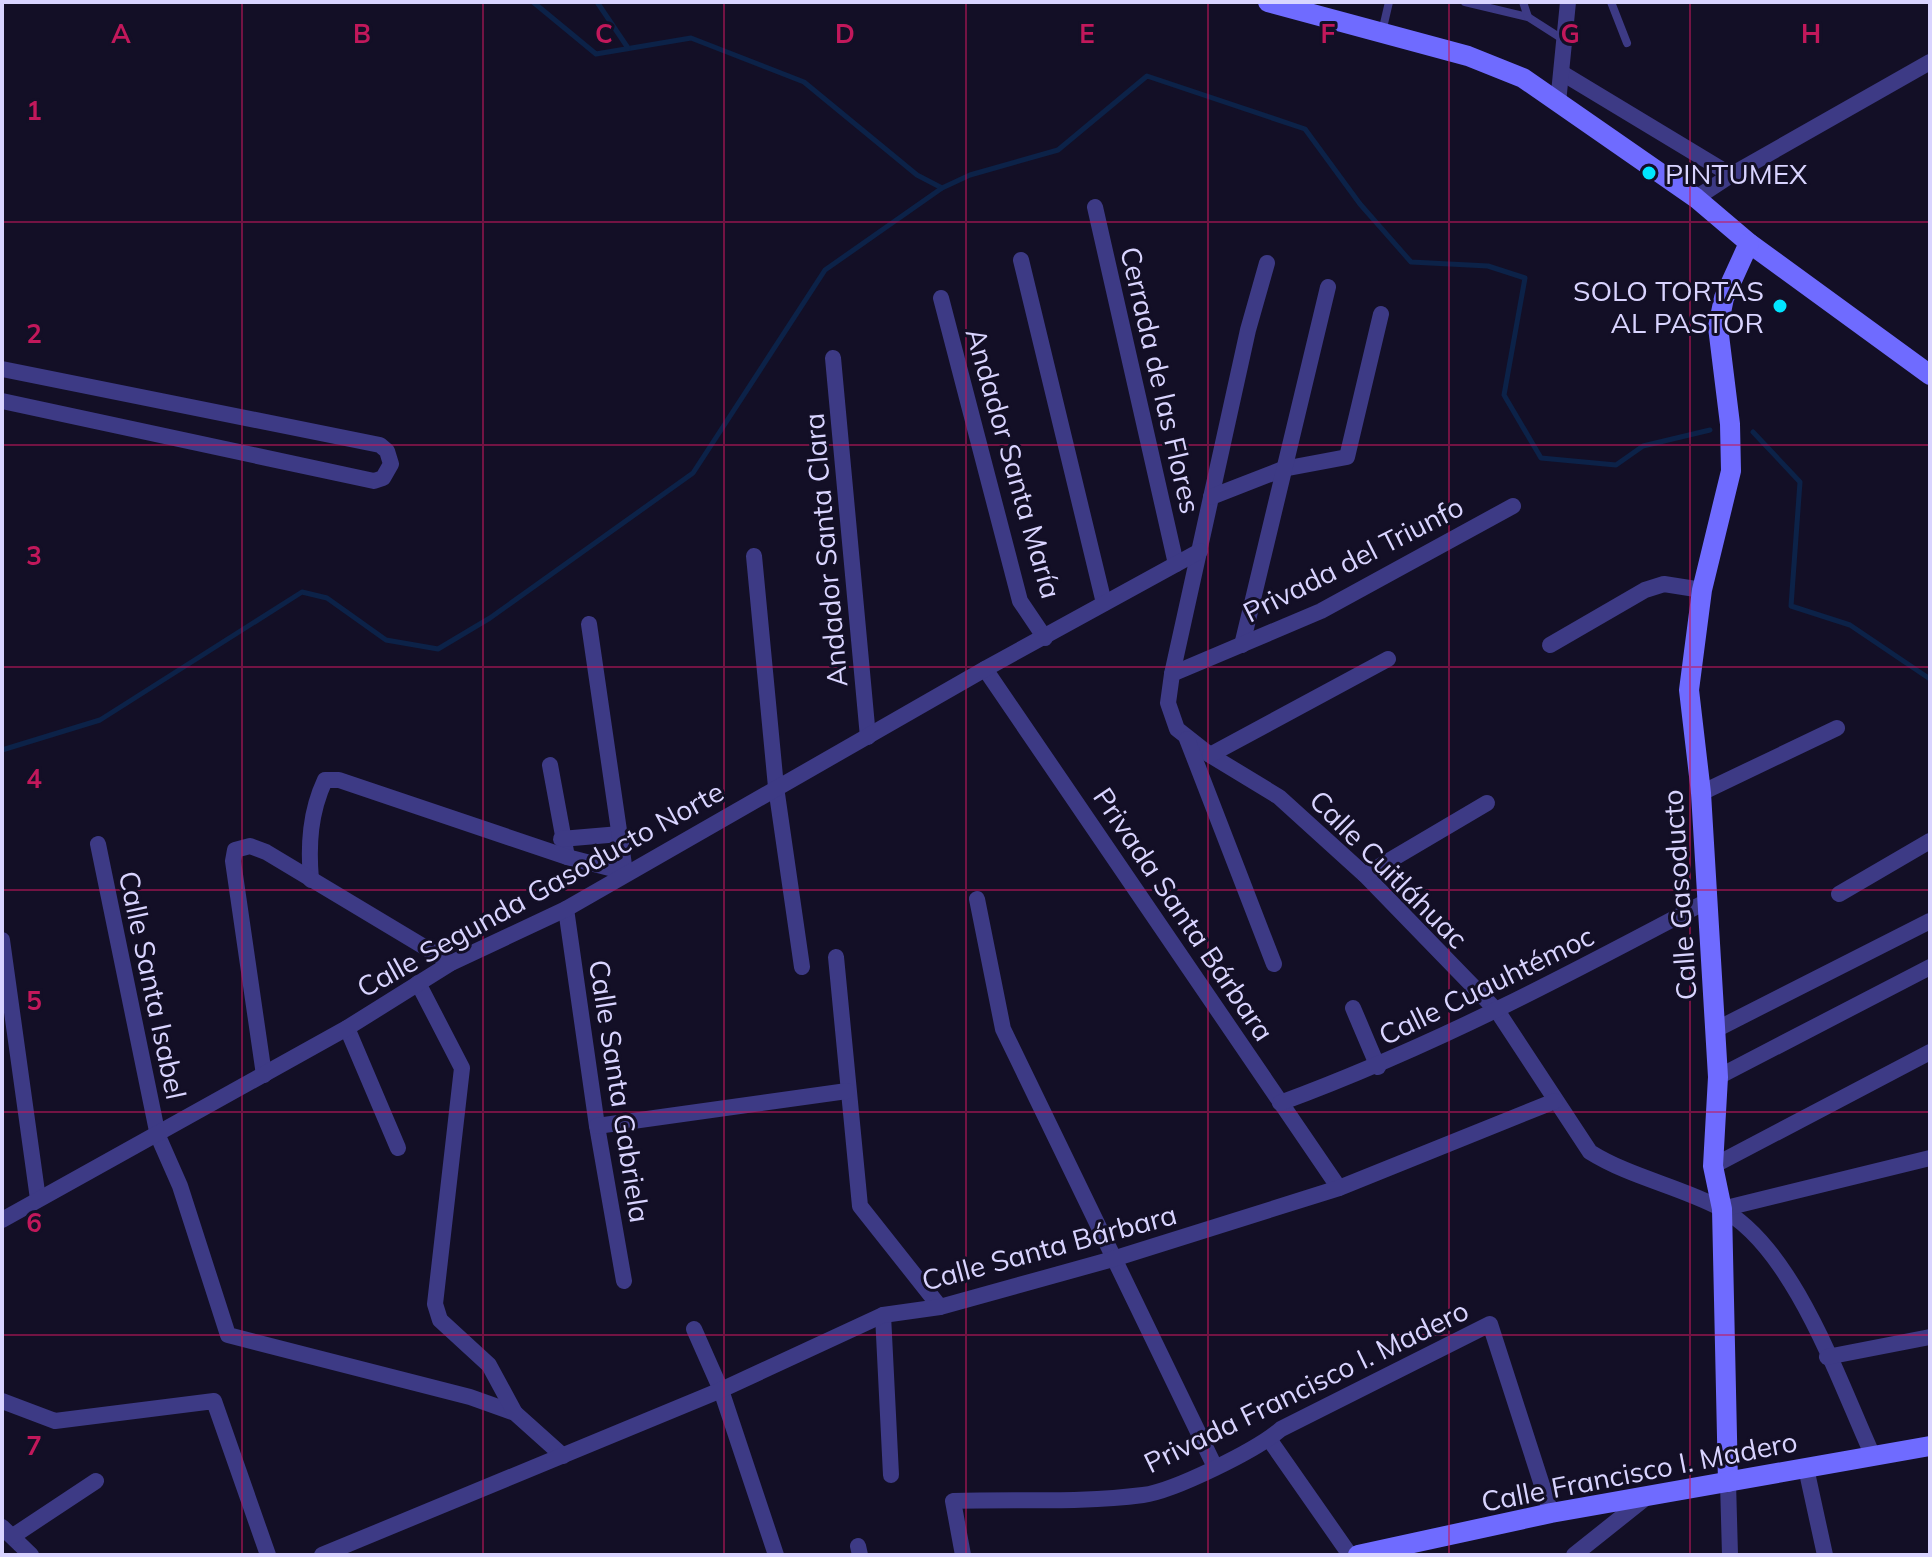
<svg xmlns="http://www.w3.org/2000/svg" width="1932" height="1557" font-family="Mulish,sans-serif">
<rect width="100%" height="100%" fill="#130f26"/>
<g fill="none" stroke-linecap="round" stroke-linejoin="round">
<g stroke="#0c2248" stroke-width="5">
<path d="M533,2L596,54L691,38L804,82L917,175L942,188"/>
<path d="M597,2L628,48"/>
<path d="M1753,432L1800,482L1791,606L1850,625L1930,679"/>
<path d="M2,750L100,720L302,592L327,598L386,640L438,649L490,618L693,473L825,270L942,188L970,175L1058,150L1147,76L1305,129L1360,204L1411,262L1488,266L1525,278L1504,395L1541,458L1616,465L1643,446L1710,430"/>
</g>
<g stroke="#3d3a85" stroke-width="8">
<path d="M1465,2L1528,17L1564,40"/>
<path d="M1523,2L1528,17"/>
<path d="M1611,2L1627,43"/>
<path d="M1382,32L1389,2"/>
</g>
<g stroke="#3d3a85" stroke-width="16">
<path d="M1562,73L1731,175"/>
<path d="M1558,103L1568,2"/>
<path d="M1696,198L1731,175L1930,62"/>
<path d="M1095,207L1176,564"/>
<path d="M1021,260L1104,603"/>
<path d="M1267,263L1248,330L1172,674L1168,703L1177,729L1210,755L1279,797L1365,875L1498,1012L1590,1152C1630,1177 1678,1186 1720,1208C1794,1247 1839,1382 1873,1456"/>
<path d="M941,298L1020,601L1045,638"/>
<path d="M833,358L868,737"/>
<path d="M2,369L380,445L387,451L391,464L383,478L374,481L2,401"/>
<path d="M1211,497L1283,469L1347,457L1381,314"/>
<path d="M754,556L776,787L802,967"/>
<path d="M1242,645L1328,287"/>
<path d="M1550,645L1645,590L1664,584L1702,590"/>
<path d="M985,669L1339,1188"/>
<path d="M1172,674L1321,611L1513,506"/>
<path d="M1187,739L1274,964"/>
<path d="M1210,755L1388,659"/>
<path d="M550,765L567,857"/>
<path d="M1701,793L1837,728"/>
<path d="M561,839L620,834"/>
<path d="M98,844L158,1136L180,1186L228,1335L470,1397L515,1413L563,1456"/>
<path d="M1365,875L1487,803"/>
<path d="M311,880C308,845 310,812 325,780H339L567,857L625,872L589,624"/>
<path d="M1839,894L1930,841"/>
<path d="M977,899L1003,1029L1215,1467"/>
<path d="M566,909L597,1126L624,1281"/>
<path d="M2,940L38,1199"/>
<path d="M836,957L860,1206L940,1307"/>
<path d="M418,983L462,1068L435,1304L440,1320L489,1365L515,1413"/>
<path d="M1353,1008L1378,1067"/>
<path d="M347,1028L398,1148"/>
<path d="M1715,1030L1930,921"/>
<path d="M264,1075L233,861L235,850L250,846L266,852L451,963"/>
<path d="M1718,1077L1930,967"/>
<path d="M1280,1103C1432,1047 1566,976 1709,900"/>
<path d="M597,1126L847,1091"/>
<path d="M1713,1166L1930,1052"/>
<path d="M1722,1209L1930,1158"/>
<path d="M2,1220L347,1028L451,963L566,909L985,669L1200,551"/>
<path d="M883,1315L891,1475"/>
<path d="M694,1329L721,1390L776,1555"/>
<path d="M1827,1357L1930,1337"/>
<path d="M2,1401L55,1421L214,1401L268,1555"/>
<path d="M1269,1439L1350,1555"/>
<path d="M1806,1468L1825,1555"/>
<path d="M1728,1482L1730,1555"/>
<path d="M2,1527L31,1555"/>
<path d="M13,1536L96,1481"/>
<path d="M858,1546L860,1555"/>
<path d="M322,1555L721,1390L883,1315L940,1307L1113,1259L1339,1188L1555,1101"/>
<path d="M963,1555L953,1501C1015,1499 1081,1503 1143,1495C1174,1491 1257,1450 1281,1429L1490,1324L1551,1513"/>
<path d="M1574,1555L1648,1496"/>
</g>
<g stroke="#6f6bff" stroke-width="20">
<path d="M1268,2L1468,56L1523,78L1696,198L1749,243L1930,375"/>
<path d="M1728,1482L1722,1209L1713,1166L1718,1077L1701,793L1689,690L1702,590L1731,471L1730,424L1718,327L1724,298L1749,243"/>
<path d="M1358,1555L1551,1513L1930,1446"/>
</g>
</g>
<path fill="none" stroke="#c2185b" stroke-width="2" stroke-opacity="0.55" d="M242,2V1555M483,2V1555M724,2V1555M966,2V1555M1208,2V1555M1449,2V1555M1690,2V1555M2,222H1930M2,445H1930M2,667H1930M2,890H1930M2,1112H1930M2,1335H1930"/>
<g fill="#00e5ff" stroke="#130f26" stroke-width="3">
<circle cx="1649" cy="173" r="8"/>
<circle cx="1780" cy="306" r="8"/>
</g>
<g text-anchor="middle" dominant-baseline="central" stroke-width="6" stroke-linejoin="round" paint-order="stroke">
<g font-size="28" fill="#d9d4ff" stroke="#130f26" text-anchor="start">
<text x="1665" y="173">PINTUMEX</text>
<text x="1764" y="290" text-anchor="end">SOLO TORTAS<tspan x="1764" dy="32">AL PASTOR</tspan></text>
</g>
<g font-size="28" fill="#d9d4ff" stroke="#130f26">
<text transform="translate(1161 380) rotate(77)">Cerrada de las Flores</text>
<text transform="translate(1014 463) rotate(74)">Andador Santa María</text>
<text transform="translate(825 550) rotate(-95)">Andador Santa Clara</text>
<text transform="translate(1353 559) rotate(-27)">Privada del Triunfo</text>
<text transform="translate(1389 869) rotate(45)">Calle Cuitláhuac</text>
<text transform="translate(540 889) rotate(-29)">Calle Segunda Gasoducto Norte</text>
<text transform="translate(1679 895) rotate(-94)">Calle Gasoducto</text>
<text transform="translate(1184 914) rotate(56)">Privada Santa Bárbara</text>
<text transform="translate(153 985) rotate(78)">Calle Santa Isabel</text>
<text transform="translate(1486 985) rotate(-26)">Calle Cuauhtémoc</text>
<text transform="translate(620 1091) rotate(81)">Calle Santa Gabriela</text>
<text transform="translate(1049 1247) rotate(-15)">Calle Santa Bárbara</text>
<text transform="translate(1306 1386) rotate(-26)">Privada Francisco I. Madero</text>
<text transform="translate(1639 1471) rotate(-11)">Calle Francisco I. Madero</text>
</g>
</g>
<g font-size="26" text-anchor="middle" font-weight="bold" fill="#c2185b" stroke="#130f26" stroke-width="6" stroke-linejoin="round" paint-order="stroke">
<text x="121" y="43">A</text>
<text x="362" y="43">B</text>
<text x="604" y="43">C</text>
<text x="845" y="43">D</text>
<text x="1087" y="43">E</text>
<text x="1328" y="43">F</text>
<text x="1570" y="43">G</text>
<text x="1811" y="43">H</text>
<text x="34" y="120">1</text>
<text x="34" y="343">2</text>
<text x="34" y="565">3</text>
<text x="34" y="788">4</text>
<text x="34" y="1010">5</text>
<text x="34" y="1232">6</text>
<text x="34" y="1455">7</text>
</g>
<rect width="1932" height="1557" fill="none" stroke="#d9d4ff" stroke-width="8"/>
</svg>
